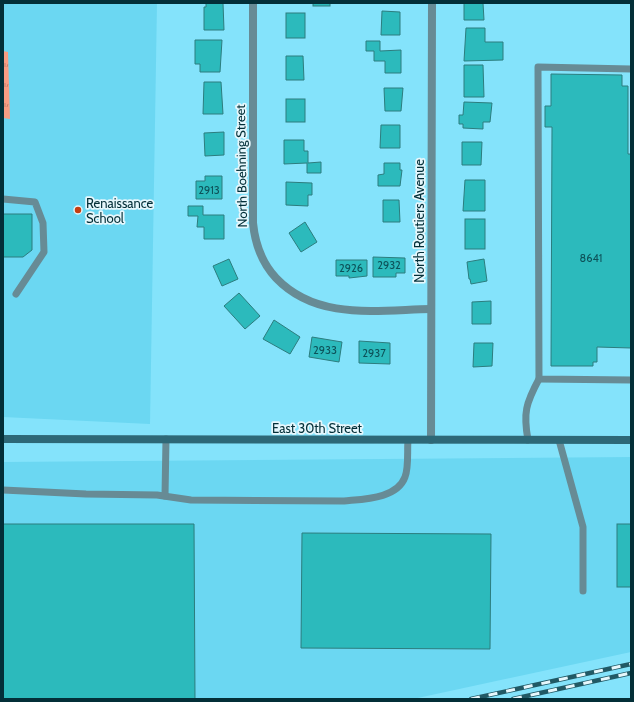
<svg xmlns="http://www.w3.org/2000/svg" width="634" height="702" font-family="Cabin,sans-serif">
<defs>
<pattern id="park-tufts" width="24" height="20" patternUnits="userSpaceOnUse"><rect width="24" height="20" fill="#f99d83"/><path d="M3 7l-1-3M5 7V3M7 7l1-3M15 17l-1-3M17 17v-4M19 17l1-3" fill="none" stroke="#c7806c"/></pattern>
</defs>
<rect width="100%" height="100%" fill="#84e3fb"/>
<g fill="#6bd7f2">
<path d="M3,3H157L150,424L3,417Z"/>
<path d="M631,457V652L413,699H3V462Z"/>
</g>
<path fill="url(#park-tufts)" d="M3,51L8,52L10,119L3,118Z"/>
<g fill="#2cbabc" stroke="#2c7d7e">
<path d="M206,3H223L224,30H204V7H206Z"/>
<rect x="313" y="3" width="17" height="3"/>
<path d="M464,3H483L484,20H464Z"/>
<path d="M382,11L400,12V35H381Z"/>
<rect x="286" y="13" width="19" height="25"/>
<path d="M466,28H485V42H503V60L464,61Z"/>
<path d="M195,40H222L220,72H200V64H195Z"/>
<path d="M366,41H380V51L401,50V73H385V61H374V51H366Z"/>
<path d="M286,56H303L304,80H286Z"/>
<path d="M464,65H483L484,97H464Z"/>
<path d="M551,74L622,75V86H628V154H631V348L597,347V362H593V366H551L552,127H545V106H551Z"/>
<path d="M204,82H221L223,114H203Z"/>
<path d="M384,88H403L401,111H385Z"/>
<rect x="286" y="99" width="19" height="23"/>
<path d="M464,102L492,103L490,122H483V129L463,128V124H459V115H463Z"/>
<path d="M381,125H400V148H380Z"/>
<path d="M224,132V155L205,156L204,133Z"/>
<path d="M284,140H304V151H308V163L321,162V173H307V163L284,164Z"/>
<path d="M462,142H482L481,165H462Z"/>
<path d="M384,163H400V170H402L400,186H378V175L384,174Z"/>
<path d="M205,176H222V199H196V181H205Z"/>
<path d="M465,180H485V211H463Z"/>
<path d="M286,182L312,183V195H308V206L286,205Z"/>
<path d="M383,200H399L400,222H383Z"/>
<path d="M188,206H203V215H224V239H204V227H197L198,216H188Z"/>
<path d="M3,214H32V250L23,257H3Z"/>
<rect x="465" y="219" width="20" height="30"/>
<path d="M305,222L317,242L301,252L289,233Z"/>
<path d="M373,257L405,258V273H396V277H373Z"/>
<path d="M229,259L238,279L222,286L213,266Z"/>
<path d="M484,259L487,281L471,284L470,279H469L467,262Z"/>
<path d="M336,260H367V276L349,278V276H336Z"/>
<path d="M239,293L260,316L245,329L224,306Z"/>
<path d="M491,301V324H472V302Z"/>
<path d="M274,320L300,337L290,354L263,339Z"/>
<path d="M312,337L342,342L339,362L309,357Z"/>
<path d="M359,341L390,343V364L359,363Z"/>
<path d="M474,343H493L492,366L473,367Z"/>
<path d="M3,524H194L195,699H3Z"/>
<rect x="617" y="524" width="14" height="63"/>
<path d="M302,533L491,534L490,649L301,648Z"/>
</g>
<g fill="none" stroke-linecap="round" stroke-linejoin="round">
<g stroke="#678b95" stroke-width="7">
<path d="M631,69L538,67L539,379L631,380"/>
<path d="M3,199L35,202L43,223L44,252L16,294"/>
<path d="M528,440C523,413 526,403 539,379"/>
<path d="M559,440L583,527V591"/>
<path d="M3,490L86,494L157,495L191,500L344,501C363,499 397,499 405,477C409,467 407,451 408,440"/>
<path d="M165,496L166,439"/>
</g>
<g stroke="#678b95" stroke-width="8">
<path d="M253,3V223C255,243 262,263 276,278C317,321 377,310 431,309"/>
<path d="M431,440L432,3"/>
</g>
<path stroke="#2d6877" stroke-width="8" d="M3,439L631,440"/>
<g stroke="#215965" stroke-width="4.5">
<g id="rail">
<path d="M471,699L631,664"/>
<path d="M513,699L631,673"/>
</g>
</g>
<use href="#rail" stroke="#e6f7fc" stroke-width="3" stroke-dasharray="9" stroke-linecap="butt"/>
</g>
<circle fill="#c63e11" stroke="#e6f7fc" stroke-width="1.5" cx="78" cy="210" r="4"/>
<g text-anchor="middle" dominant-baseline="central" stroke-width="3.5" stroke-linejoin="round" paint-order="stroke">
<g font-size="11" fill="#0d5259">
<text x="209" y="190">2913</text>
<text x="591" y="258">8641</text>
<text x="389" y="265">2932</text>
<text x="351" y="268">2926</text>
<text x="325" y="350">2933</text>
<text x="374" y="353">2937</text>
</g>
<g font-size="13" fill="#032f38" stroke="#e6f7fc">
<text transform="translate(241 166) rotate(-91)">North Boehning Street</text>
<text transform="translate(419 221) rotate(-90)">North Routiers Avenue</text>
<text x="317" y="428">East 30th Street</text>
</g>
<g font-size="13" fill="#032f38" stroke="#e6f7fc" text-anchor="start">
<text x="86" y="203">Renaissance<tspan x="86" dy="15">School</tspan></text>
</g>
</g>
<rect width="634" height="702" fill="none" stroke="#032f38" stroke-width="8"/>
</svg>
